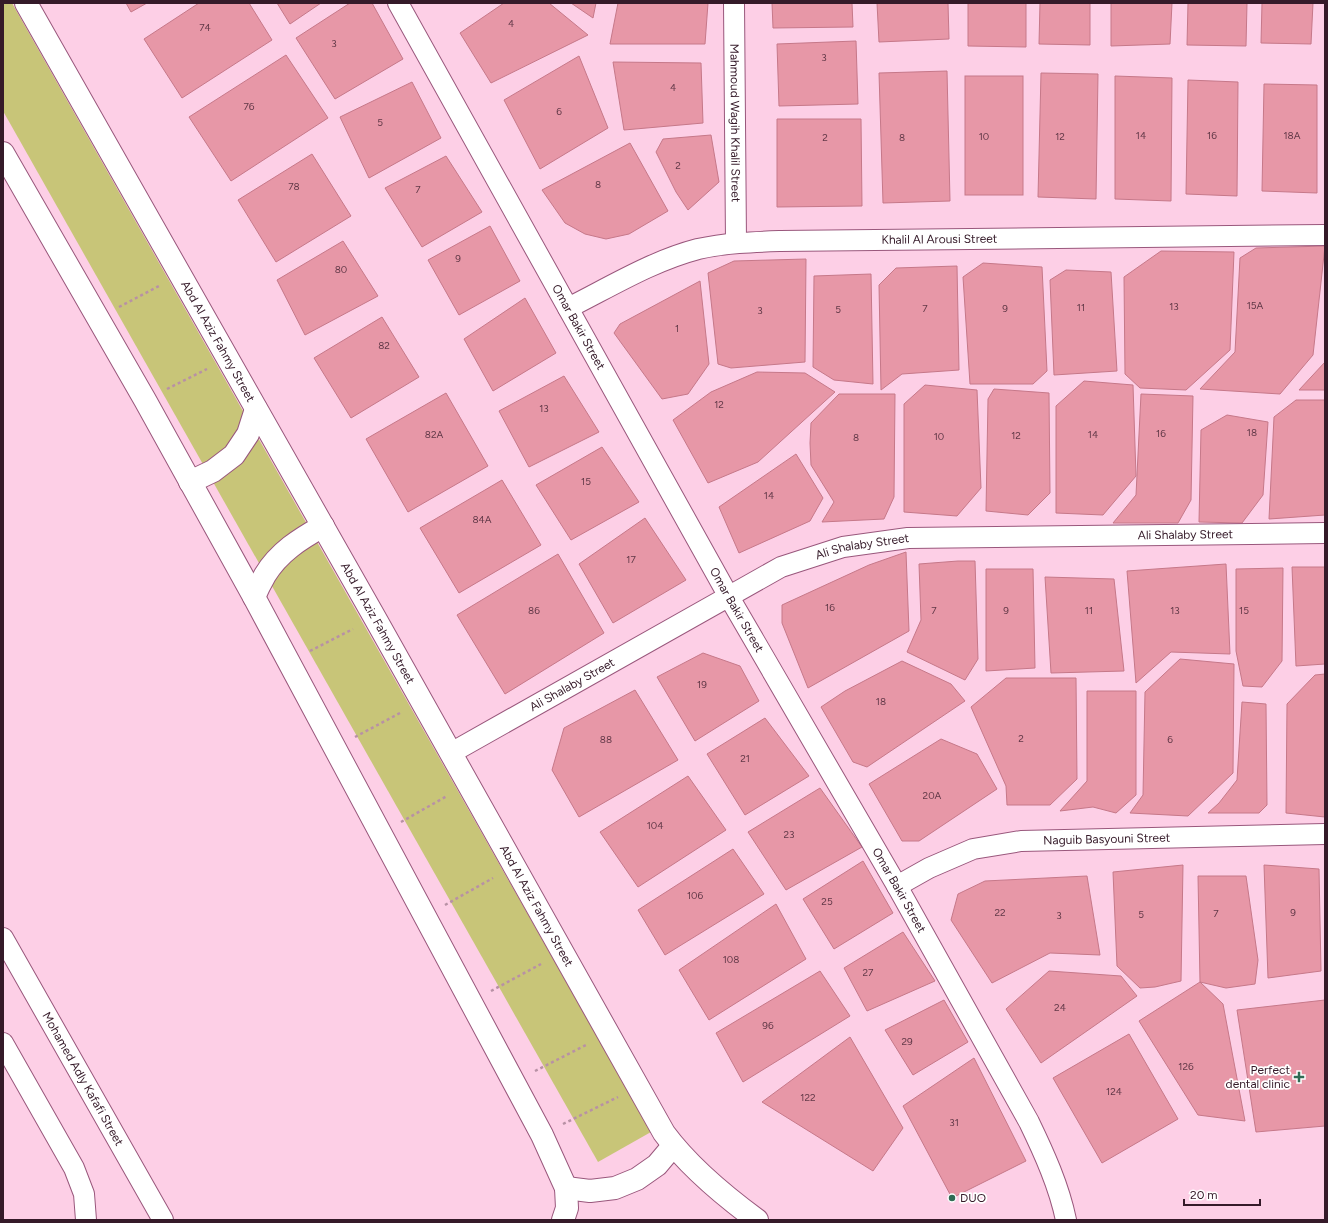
<svg xmlns="http://www.w3.org/2000/svg" width="1328" height="1223" font-family="Figtree,sans-serif">
<rect width="100%" height="100%" fill="#fdcfe6"/>
<path fill="#c8c578" d="M3,3H12L651,1132L598,1162L3,111Z"/>
<g fill="#e797a7" stroke="#c67889">
<path d="M126,3H147L131,12Z"/>
<path d="M199,3H249L272,40L182,98L144,39Z"/>
<path d="M277,3H321L290,24Z"/>
<path d="M350,3H372L403,59L335,99L296,38Z"/>
<path d="M504,3H549L588,35L491,83L460,33Z"/>
<path d="M571,3H596L593,18Z"/>
<path d="M618,3H708L705,44H610Z"/>
<path d="M772,3H852L853,27L773,28Z"/>
<path d="M877,3H948L949,39L879,42Z"/>
<path d="M968,3H1026V47L968,46Z"/>
<path d="M1040,3H1090V45L1039,44Z"/>
<path d="M1111,3H1172L1170,44L1111,46Z"/>
<path d="M1188,3H1247L1246,46L1187,45Z"/>
<path d="M1262,3H1313L1311,44L1261,43Z"/>
<path d="M856,41L858,104L779,106L777,44Z"/>
<path d="M286,55L328,118L231,181L189,117Z"/>
<path d="M579,56L608,128L540,169L504,100Z"/>
<path d="M613,62L701,63L703,123L624,130Z"/>
<path d="M947,71L950,201L883,203L879,73Z"/>
<path d="M1041,73L1098,74L1096,199L1038,197Z"/>
<rect x="965" y="76" width="58" height="119"/>
<path d="M1115,76L1172,78L1171,201L1115,199Z"/>
<path d="M1188,80L1238,82L1237,196L1186,194Z"/>
<path d="M412,82L441,138L369,178L340,117Z"/>
<path d="M1264,84L1317,85V193L1262,191Z"/>
<path d="M777,119H861L862,206L777,207Z"/>
<path d="M711,135L719,182L688,210L676,192L656,152L663,139Z"/>
<path d="M630,143L668,211L629,234L606,239L585,234L565,223L542,190Z"/>
<path d="M312,154L351,216L276,262L238,200Z"/>
<path d="M446,156L482,212L422,247L385,188Z"/>
<path d="M490,226L520,281L459,315L428,260Z"/>
<path d="M343,241L378,296L305,335L277,280Z"/>
<path d="M1325,246L1313,355L1280,394L1200,389L1235,352L1240,258L1256,248Z"/>
<path d="M1161,251L1234,252L1230,350L1186,390L1140,388L1125,374L1124,277Z"/>
<path d="M806,259L805,362L731,368L718,364L708,273L734,261Z"/>
<path d="M983,263L1042,267L1047,371L1033,384H970L963,277Z"/>
<path d="M957,266L959,370L902,374L881,390L879,285L896,268Z"/>
<path d="M1066,270L1111,272L1117,371L1054,375L1050,280Z"/>
<path d="M871,274L873,384L834,380L813,367L814,276Z"/>
<path d="M700,281L709,364L688,394L662,399L614,333L620,324Z"/>
<path d="M525,298L556,353L493,391L464,339Z"/>
<path d="M382,317L419,377L351,418L314,358Z"/>
<path d="M1325,360V390H1299L1325,362Z"/>
<path d="M757,372L805,373L835,392L758,462L708,483L673,420L711,392Z"/>
<path d="M564,376L599,432L529,467L499,411Z"/>
<path d="M1084,381L1133,385L1136,476L1103,515L1056,513V406Z"/>
<path d="M925,385L977,390L981,488L957,516L904,512V404Z"/>
<path d="M994,389L1049,393L1050,493L1028,515L986,511L988,399Z"/>
<path d="M446,393L488,466L408,512L366,439Z"/>
<path d="M839,394H895L894,497L884,519L822,522L834,502L811,465L810,443L811,423Z"/>
<path d="M1141,394L1193,396L1191,500L1178,523H1113L1136,495Z"/>
<path d="M1296,400H1325V515L1269,519L1274,417Z"/>
<path d="M1227,415L1268,422L1263,495L1242,523L1199,522L1201,430Z"/>
<path d="M602,447L639,502L571,540L536,485Z"/>
<path d="M796,454L823,498L810,521L739,553L719,507Z"/>
<path d="M502,480L541,545L459,593L420,528Z"/>
<path d="M645,518L686,580L613,623L579,564Z"/>
<path d="M906,552L909,631L808,688L782,623V605L869,565Z"/>
<path d="M558,554L604,633L505,694L457,615Z"/>
<path d="M958,561H975L978,659L965,680L907,652L921,620L919,564Z"/>
<path d="M1226,564L1230,654L1171,652L1136,683L1127,571Z"/>
<path d="M1292,567H1325V664L1296,666Z"/>
<path d="M1283,568L1282,661L1262,687L1243,686L1236,651V569Z"/>
<path d="M986,569H1033L1035,668L986,671Z"/>
<path d="M1045,577L1114,579L1124,671L1051,673Z"/>
<path d="M703,653L740,666L759,701L695,741L657,677Z"/>
<path d="M1180,659L1234,664L1233,773L1188,816L1130,813L1143,795L1145,692Z"/>
<path d="M902,661L951,684L965,701L867,767L853,762L821,707L845,691Z"/>
<path d="M1325,674V817L1286,813L1287,704L1315,675Z"/>
<path d="M1006,678H1076L1077,779L1050,805H1007L1006,786L971,707Z"/>
<path d="M635,690L678,760L579,817L552,770L564,728Z"/>
<path d="M1087,691H1136V795L1116,813L1093,807L1060,811L1087,781Z"/>
<path d="M1242,702L1266,704L1267,805L1259,813H1208L1219,803L1237,780Z"/>
<path d="M765,718L809,776L745,815L707,754Z"/>
<path d="M941,739L977,754L997,789L919,841H902L869,784Z"/>
<path d="M688,776L726,830L638,887L600,832Z"/>
<path d="M820,788L862,847L786,890L748,832Z"/>
<path d="M733,849L764,894L665,955L638,910Z"/>
<path d="M863,861L893,913L834,949L803,899Z"/>
<path d="M1183,865L1181,981L1155,987L1140,988L1117,966L1113,872Z"/>
<path d="M1264,865L1319,869L1321,971L1268,978Z"/>
<path d="M1087,876L1100,955L1050,953L992,983L951,920L958,894L985,881Z"/>
<path d="M1198,876H1246L1258,960L1255,984L1226,988L1200,982Z"/>
<path d="M776,904L806,959L709,1020L679,970Z"/>
<path d="M903,932L935,981L867,1011L844,968Z"/>
<path d="M820,971L850,1016L743,1082L716,1033Z"/>
<path d="M1049,971L1121,976L1137,996L1041,1063L1006,1009Z"/>
<path d="M1200,982L1223,1004L1245,1121L1198,1115L1139,1021Z"/>
<path d="M944,1000L968,1042L913,1075L885,1030Z"/>
<path d="M1325,1000V1126L1256,1132L1237,1010Z"/>
<path d="M1129,1034L1178,1119L1102,1163L1053,1078Z"/>
<path d="M850,1037L903,1128L873,1171L762,1102Z"/>
<path d="M974,1058L1026,1161L952,1198L903,1106Z"/>
</g>
<g fill="none" stroke-linecap="round" stroke-linejoin="round">
<g stroke="#99577c" stroke-width="22">
<g id="street">
<path id="s1" d="M398,3L729,597L897,886L1029,1122C1044,1153 1059,1186 1066,1220"/>
<path id="s2" d="M734,3L736,242"/>
<path id="s3" d="M568,308C610,287 652,261 698,249C725,243 753,242 780,241L1325,235"/>
<path id="s4" d="M451,753L781,567L843,547L908,538L1325,533"/>
<path id="s5" d="M897,886L929,868L973,849L1021,841L1325,834"/>
<path id="s6" d="M3,938L163,1220"/>
<path d="M3,1043L74,1168L84,1194L86,1220"/>
</g>
</g>
<g stroke="#99577c" stroke-width="24">
<g id="secondary">
<path id="s7" d="M26,3L375,618L664,1133C689,1167 723,1195 757,1220"/>
<path d="M3,153L145,400L254,597L542,1135L566,1188L567,1208L563,1220"/>
<path d="M190,482L213,471L234,455L248,434L256,409"/>
<path d="M254,597C257,590 261,582 265,575C279,552 300,539 323,526"/>
<path d="M566,1188L590,1191L615,1188L637,1179L657,1165L673,1146"/>
</g>
</g>
<g stroke="#b891a5" stroke-width="2.5" stroke-dasharray="3 3" stroke-linecap="butt">
<path d="M119,307L159,286"/>
<path d="M167,389L207,369"/>
<path d="M310,651L353,629"/>
<path d="M355,737L400,713"/>
<path d="M401,822L447,796"/>
<path d="M445,905L493,878"/>
<path d="M491,991L541,964"/>
<path d="M535,1071L588,1044"/>
<path d="M563,1124L618,1097"/>
</g>
<use href="#street" stroke="#fff" stroke-width="20"/>
<use href="#secondary" stroke="#fff" stroke-width="22"/>
</g>
<g fill="#306b54" stroke="#fff" stroke-width="1.5">
<path d="M1297 1071h4v4h4v4h-4v4h-4v-4h-4v-4h4z"/>
<circle cx="952" cy="1198" r="4"/>
</g>
<g text-anchor="middle" dominant-baseline="central" stroke-width="3.5" stroke-linejoin="round" paint-order="stroke">
<g font-size="10" fill="#623948">
<text x="511" y="23">4</text>
<text x="205" y="27">74</text>
<text x="334" y="43">3</text>
<text x="824" y="57">3</text>
<text x="673" y="87">4</text>
<text x="249" y="106">76</text>
<text x="559" y="111">6</text>
<text x="380" y="122">5</text>
<text x="1141" y="135">14</text>
<text x="1212" y="135">16</text>
<text x="1292" y="135">18A</text>
<text x="984" y="136">10</text>
<text x="1060" y="136">12</text>
<text x="825" y="137">2</text>
<text x="902" y="137">8</text>
<text x="678" y="165">2</text>
<text x="598" y="184">8</text>
<text x="294" y="186">78</text>
<text x="418" y="189">7</text>
<text x="458" y="258">9</text>
<text x="341" y="269">80</text>
<text x="1255" y="305">15A</text>
<text x="1174" y="306">13</text>
<text x="1081" y="307">11</text>
<text x="925" y="308">7</text>
<text x="1005" y="308">9</text>
<text x="838" y="309">5</text>
<text x="760" y="310">3</text>
<text x="677" y="328">1</text>
<text x="384" y="345">82</text>
<text x="719" y="404">12</text>
<text x="544" y="408">13</text>
<text x="1252" y="432">18</text>
<text x="1161" y="433">16</text>
<text x="434" y="434">82A</text>
<text x="1093" y="434">14</text>
<text x="1016" y="435">12</text>
<text x="939" y="436">10</text>
<text x="856" y="437">8</text>
<text x="586" y="481">15</text>
<text x="769" y="495">14</text>
<text x="482" y="519">84A</text>
<text x="631" y="559">17</text>
<text x="830" y="607">16</text>
<text x="534" y="610">86</text>
<text x="934" y="610">7</text>
<text x="1006" y="610">9</text>
<text x="1089" y="610">11</text>
<text x="1175" y="610">13</text>
<text x="1244" y="610">15</text>
<text x="702" y="684">19</text>
<text x="881" y="701">18</text>
<text x="1021" y="738">2</text>
<text x="606" y="739">88</text>
<text x="1170" y="739">6</text>
<text x="745" y="758">21</text>
<text x="932" y="795">20A</text>
<text x="655" y="825">104</text>
<text x="789" y="834">23</text>
<text x="695" y="895">106</text>
<text x="827" y="901">25</text>
<text x="1000" y="912">22</text>
<text x="1293" y="912">9</text>
<text x="1216" y="913">7</text>
<text x="1141" y="914">5</text>
<text x="1059" y="915">3</text>
<text x="731" y="959">108</text>
<text x="868" y="972">27</text>
<text x="1060" y="1007">24</text>
<text x="768" y="1025">96</text>
<text x="907" y="1041">29</text>
<text x="1186" y="1066">126</text>
<text x="1114" y="1091">124</text>
<text x="808" y="1097">122</text>
<text x="954" y="1122">31</text>
</g>
<g font-size="12" fill="#351a29" stroke="#fff">
<text stroke="none"><textPath href="#s2" startOffset="120">Mahmoud Wagih Khalil Street</textPath></text>
<text stroke="none"><textPath href="#s3" startOffset="385">Khalil Al Arousi Street</textPath></text>
<text stroke="none"><textPath href="#s1" startOffset="371">Omar Bakir Street</textPath></text>
<text stroke="none"><textPath href="#s7" startOffset="389">Abd Al Aziz Fahmy Street</textPath></text>
<text stroke="none"><textPath href="#s4" startOffset="787">Ali Shalaby Street</textPath></text>
<text stroke="none"><textPath href="#s4" startOffset="463">Ali Shalaby Street</textPath></text>
<text stroke="none"><textPath href="#s1" startOffset="695">Omar Bakir Street</textPath></text>
<text stroke="none"><textPath href="#s7" startOffset="713">Abd Al Aziz Fahmy Street</textPath></text>
<text stroke="none"><textPath href="#s4" startOffset="139">Ali Shalaby Street</textPath></text>
<text stroke="none"><textPath href="#s5" startOffset="219">Naguib Basyouni Street</textPath></text>
<text stroke="none"><textPath href="#s1" startOffset="1019">Omar Bakir Street</textPath></text>
<text stroke="none"><textPath href="#s7" startOffset="1037">Abd Al Aziz Fahmy Street</textPath></text>
<text stroke="none"><textPath href="#s6" startOffset="162">Mohamed Adly Kafafi Street</textPath></text>
</g>
<g font-size="12" fill="#351a29" stroke="#fff" text-anchor="end">
<text x="1290" y="1070">Perfect<tspan x="1290" dy="14">dental clinic</tspan></text>
<text x="960" y="1198" text-anchor="start">DUO</text>
</g>
</g>
<rect width="1328" height="1223" fill="none" stroke="#351a29" stroke-width="8"/>
<path d="M1184 1199v6h76v-6" fill="none" stroke="#351a29" stroke-width="2"/>
<text x="1190" y="1199" font-size="12" fill="#351a29" stroke="#ffffff" stroke-width="3" paint-order="stroke">20 m</text>
</svg>
